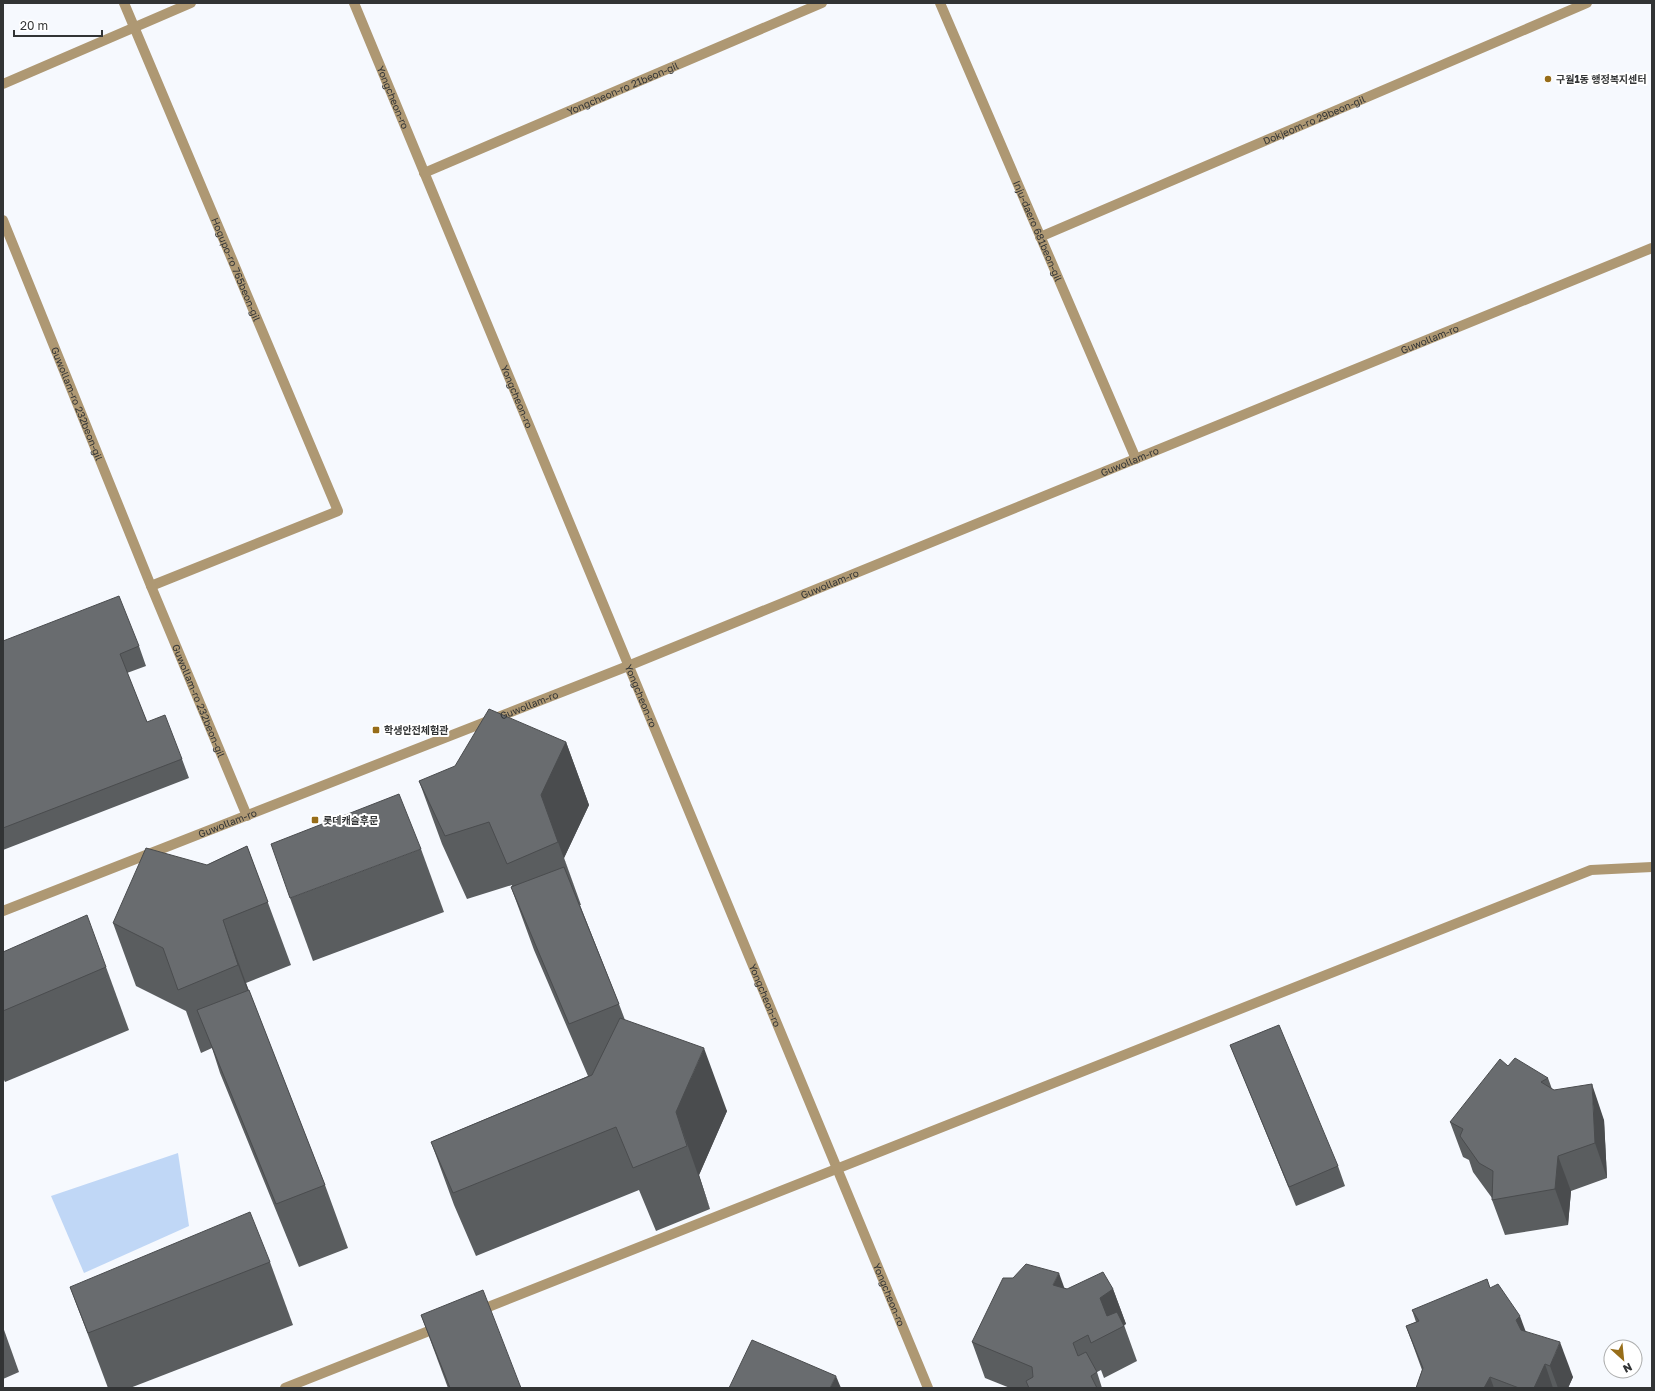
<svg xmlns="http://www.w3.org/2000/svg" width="1655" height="1391" font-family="'Golos Text','Noto Sans KR',sans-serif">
<rect width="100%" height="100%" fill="#f6f9fe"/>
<path fill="#c0d7f6" d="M178,1153L189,1226L84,1273L51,1196Z"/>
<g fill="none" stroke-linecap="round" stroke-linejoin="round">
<g stroke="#ae9873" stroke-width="10">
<path id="s1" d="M124,3L338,511L151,586"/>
<path id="s2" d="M354,3L928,1388"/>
<path id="s3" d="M940,3L1136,459"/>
<path d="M3,84L191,3"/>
<path id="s4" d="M424,173L822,3"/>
<path id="s5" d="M3,220L151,586L247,816"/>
<path id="s6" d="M1040,237L1587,3"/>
<path id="s7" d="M3,911L628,666L1652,248"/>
<path d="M478,1311L1591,870L1652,867"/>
<path d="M285,1388L439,1327"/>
</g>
</g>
<g fill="#5a5d5f">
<path d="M3,641L139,646L146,666L127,673L147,722L182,759L189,778L3,850Z"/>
<path d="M566,742L589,805L564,858L581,905H580L619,1004L625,1020L727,1111L699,1175L710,1209L656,1231L639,1190L476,1256L454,1205L431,1142L588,1076L534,950L511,887L512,886V885L467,899L442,844L419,781Z"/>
<path d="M247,846L291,965L246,983L325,1185L348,1248L299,1267L220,1073L212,1048L201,1053L186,1011L136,986L113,923L207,865Z"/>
<path d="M421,849L444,912L313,961L290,898Z"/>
<path d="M3,952L106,967L129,1030L5,1082L3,1078Z"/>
<path d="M1230,1045L1338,1166L1345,1186L1296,1206L1238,1064Z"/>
<path d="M1508,1066L1548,1078L1552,1089L1604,1120L1607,1178L1571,1191L1568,1225L1505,1235L1492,1200V1198L1473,1172L1469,1160L1463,1157L1450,1122Z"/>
<path d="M270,1262L293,1325L130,1388H108L70,1287Z"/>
<path d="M1065,1288L1067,1289H1113L1126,1324L1124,1325L1137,1361L1104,1378L1101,1370L1097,1372L1102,1388H1010L985,1378L972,1342Z"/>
<path d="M1490,1288L1526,1332L1573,1377L1568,1388H1416L1422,1370L1406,1326L1416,1322L1412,1310Z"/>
<path d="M421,1315L521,1388H448Z"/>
<path d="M3,1327L19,1372L3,1379Z"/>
</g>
<g fill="#4a4c4e">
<path d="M566,742L589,805L564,858L581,905L558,842L541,795Z"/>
<path d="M223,920L246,983L261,1028L238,965Z"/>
<path d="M704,1048L727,1111L699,1175L710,1209L676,1112Z"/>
<path d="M1592,1084L1604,1120L1607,1178L1595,1143Z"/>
<path d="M1558,1156L1571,1191L1568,1225L1555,1189Z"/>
<path d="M1059,1273L1072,1309L1053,1285Z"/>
<path d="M1113,1289L1126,1324L1112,1332L1100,1298Z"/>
<path d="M1520,1316L1533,1351L1529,1355L1516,1320Z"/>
<path d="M1560,1342L1573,1377L1568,1388H1558L1550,1366Z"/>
<path d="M1545,1364L1553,1388H1534Z"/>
<path d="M836,1376L841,1388H830Z"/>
<path d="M1490,1377L1494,1388H1484Z"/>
</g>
<g fill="#696c6f" stroke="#4a4c4e">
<path d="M119,596L139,646L120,654L147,722L165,715L182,759L3,828V641Z"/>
<path d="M489,709L566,742L541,795L558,842L507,864L489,822L445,836L419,781L455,766Z"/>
<path d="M399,794L421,849L290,898L271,844Z"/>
<path d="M247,846L268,902L223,920L238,965L178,990L163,948L113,923L146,848L207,865Z"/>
<path d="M564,867L619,1004L569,1024L511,887Z"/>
<path d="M87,915L106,967L3,1011V952Z"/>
<path d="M249,990L325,1185L276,1204L197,1010Z"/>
<path d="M620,1018L704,1048L676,1112L687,1146L633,1168L616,1127L453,1193L431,1142L592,1075Z"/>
<path d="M1279,1025L1338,1166L1289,1187L1230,1045Z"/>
<path d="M1515,1058L1548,1078L1541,1082L1554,1090L1592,1084L1595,1143L1558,1156L1555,1189L1492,1200L1493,1171L1479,1163L1460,1136L1463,1129L1450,1122L1500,1059L1508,1066Z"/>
<path d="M250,1212L270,1262L88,1333L70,1287Z"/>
<path d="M1026,1264L1059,1273L1053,1285L1067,1289L1103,1272L1113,1289L1100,1298L1107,1316L1117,1312L1124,1326L1091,1343L1088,1335L1073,1343L1078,1356L1086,1352L1097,1372L1091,1376L1097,1388H1029L1026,1381L1033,1377L1032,1367L972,1342L1003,1278H1013Z"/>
<path d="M1487,1279L1490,1288L1498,1284L1520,1316L1516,1320L1521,1330L1560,1342L1550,1366L1545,1364L1534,1388H1519L1490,1377L1484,1388H1416L1423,1368L1406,1326L1419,1321L1412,1310Z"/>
<path d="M483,1290L521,1388H450L421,1315Z"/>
<path d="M752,1340L836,1376L830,1388H729Z"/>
</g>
<g fill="#976d19" stroke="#fff" stroke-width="1.5">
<circle cx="1548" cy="79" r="4"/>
<rect x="372" y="726" width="8" height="8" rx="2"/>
<rect x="311" y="816" width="8" height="8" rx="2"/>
</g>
<g text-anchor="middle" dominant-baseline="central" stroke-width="4" stroke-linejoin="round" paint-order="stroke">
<g font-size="10" font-weight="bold" fill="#323435" stroke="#fff" text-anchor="start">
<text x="1556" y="79">구월1동 행정복지센터</text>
<text x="384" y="730">학생안전체험관</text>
<text x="323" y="820">롯데캐슬후문</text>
</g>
<g font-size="10" fill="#323435" stroke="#fff">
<text stroke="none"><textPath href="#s4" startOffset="216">Yongcheon-ro 21beon-gil</textPath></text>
<text stroke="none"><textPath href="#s2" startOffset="102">Yongcheon-ro</textPath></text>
<text stroke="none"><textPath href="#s6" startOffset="298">Dokjeom-ro 29beon-gil</textPath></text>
<text stroke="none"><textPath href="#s3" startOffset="248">Inju-daero 681beon-gil</textPath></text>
<text stroke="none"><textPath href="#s1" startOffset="289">Hogupo-ro 765beon-gil</textPath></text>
<text stroke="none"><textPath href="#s7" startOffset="1537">Guwollam-ro</textPath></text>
<text stroke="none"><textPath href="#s2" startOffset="426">Yongcheon-ro</textPath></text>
<text stroke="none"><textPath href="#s5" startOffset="198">Guwollam-ro 232beon-gil</textPath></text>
<text stroke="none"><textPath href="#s7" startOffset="1213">Guwollam-ro</textPath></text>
<text stroke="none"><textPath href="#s7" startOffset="889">Guwollam-ro</textPath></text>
<text stroke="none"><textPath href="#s2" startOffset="750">Yongcheon-ro</textPath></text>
<text stroke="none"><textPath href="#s5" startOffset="519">Guwollam-ro 232beon-gil</textPath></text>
<text stroke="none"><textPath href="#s7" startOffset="565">Guwollam-ro</textPath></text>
<text stroke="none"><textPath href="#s7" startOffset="241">Guwollam-ro</textPath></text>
<text stroke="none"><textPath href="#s2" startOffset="1074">Yongcheon-ro</textPath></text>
<text stroke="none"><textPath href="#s2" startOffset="1398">Yongcheon-ro</textPath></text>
</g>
</g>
<rect width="1655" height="1391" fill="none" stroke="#323435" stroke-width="8"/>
<g transform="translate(1623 1359) rotate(153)"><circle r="19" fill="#ffffff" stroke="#adaeae"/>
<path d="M0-3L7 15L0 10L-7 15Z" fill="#976d19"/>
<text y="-6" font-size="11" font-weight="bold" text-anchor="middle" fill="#323435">N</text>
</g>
<path d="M14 30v6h88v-6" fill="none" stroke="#323435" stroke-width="2"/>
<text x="20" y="30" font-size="12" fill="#323435" stroke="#ffffff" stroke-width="3" paint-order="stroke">20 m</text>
</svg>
